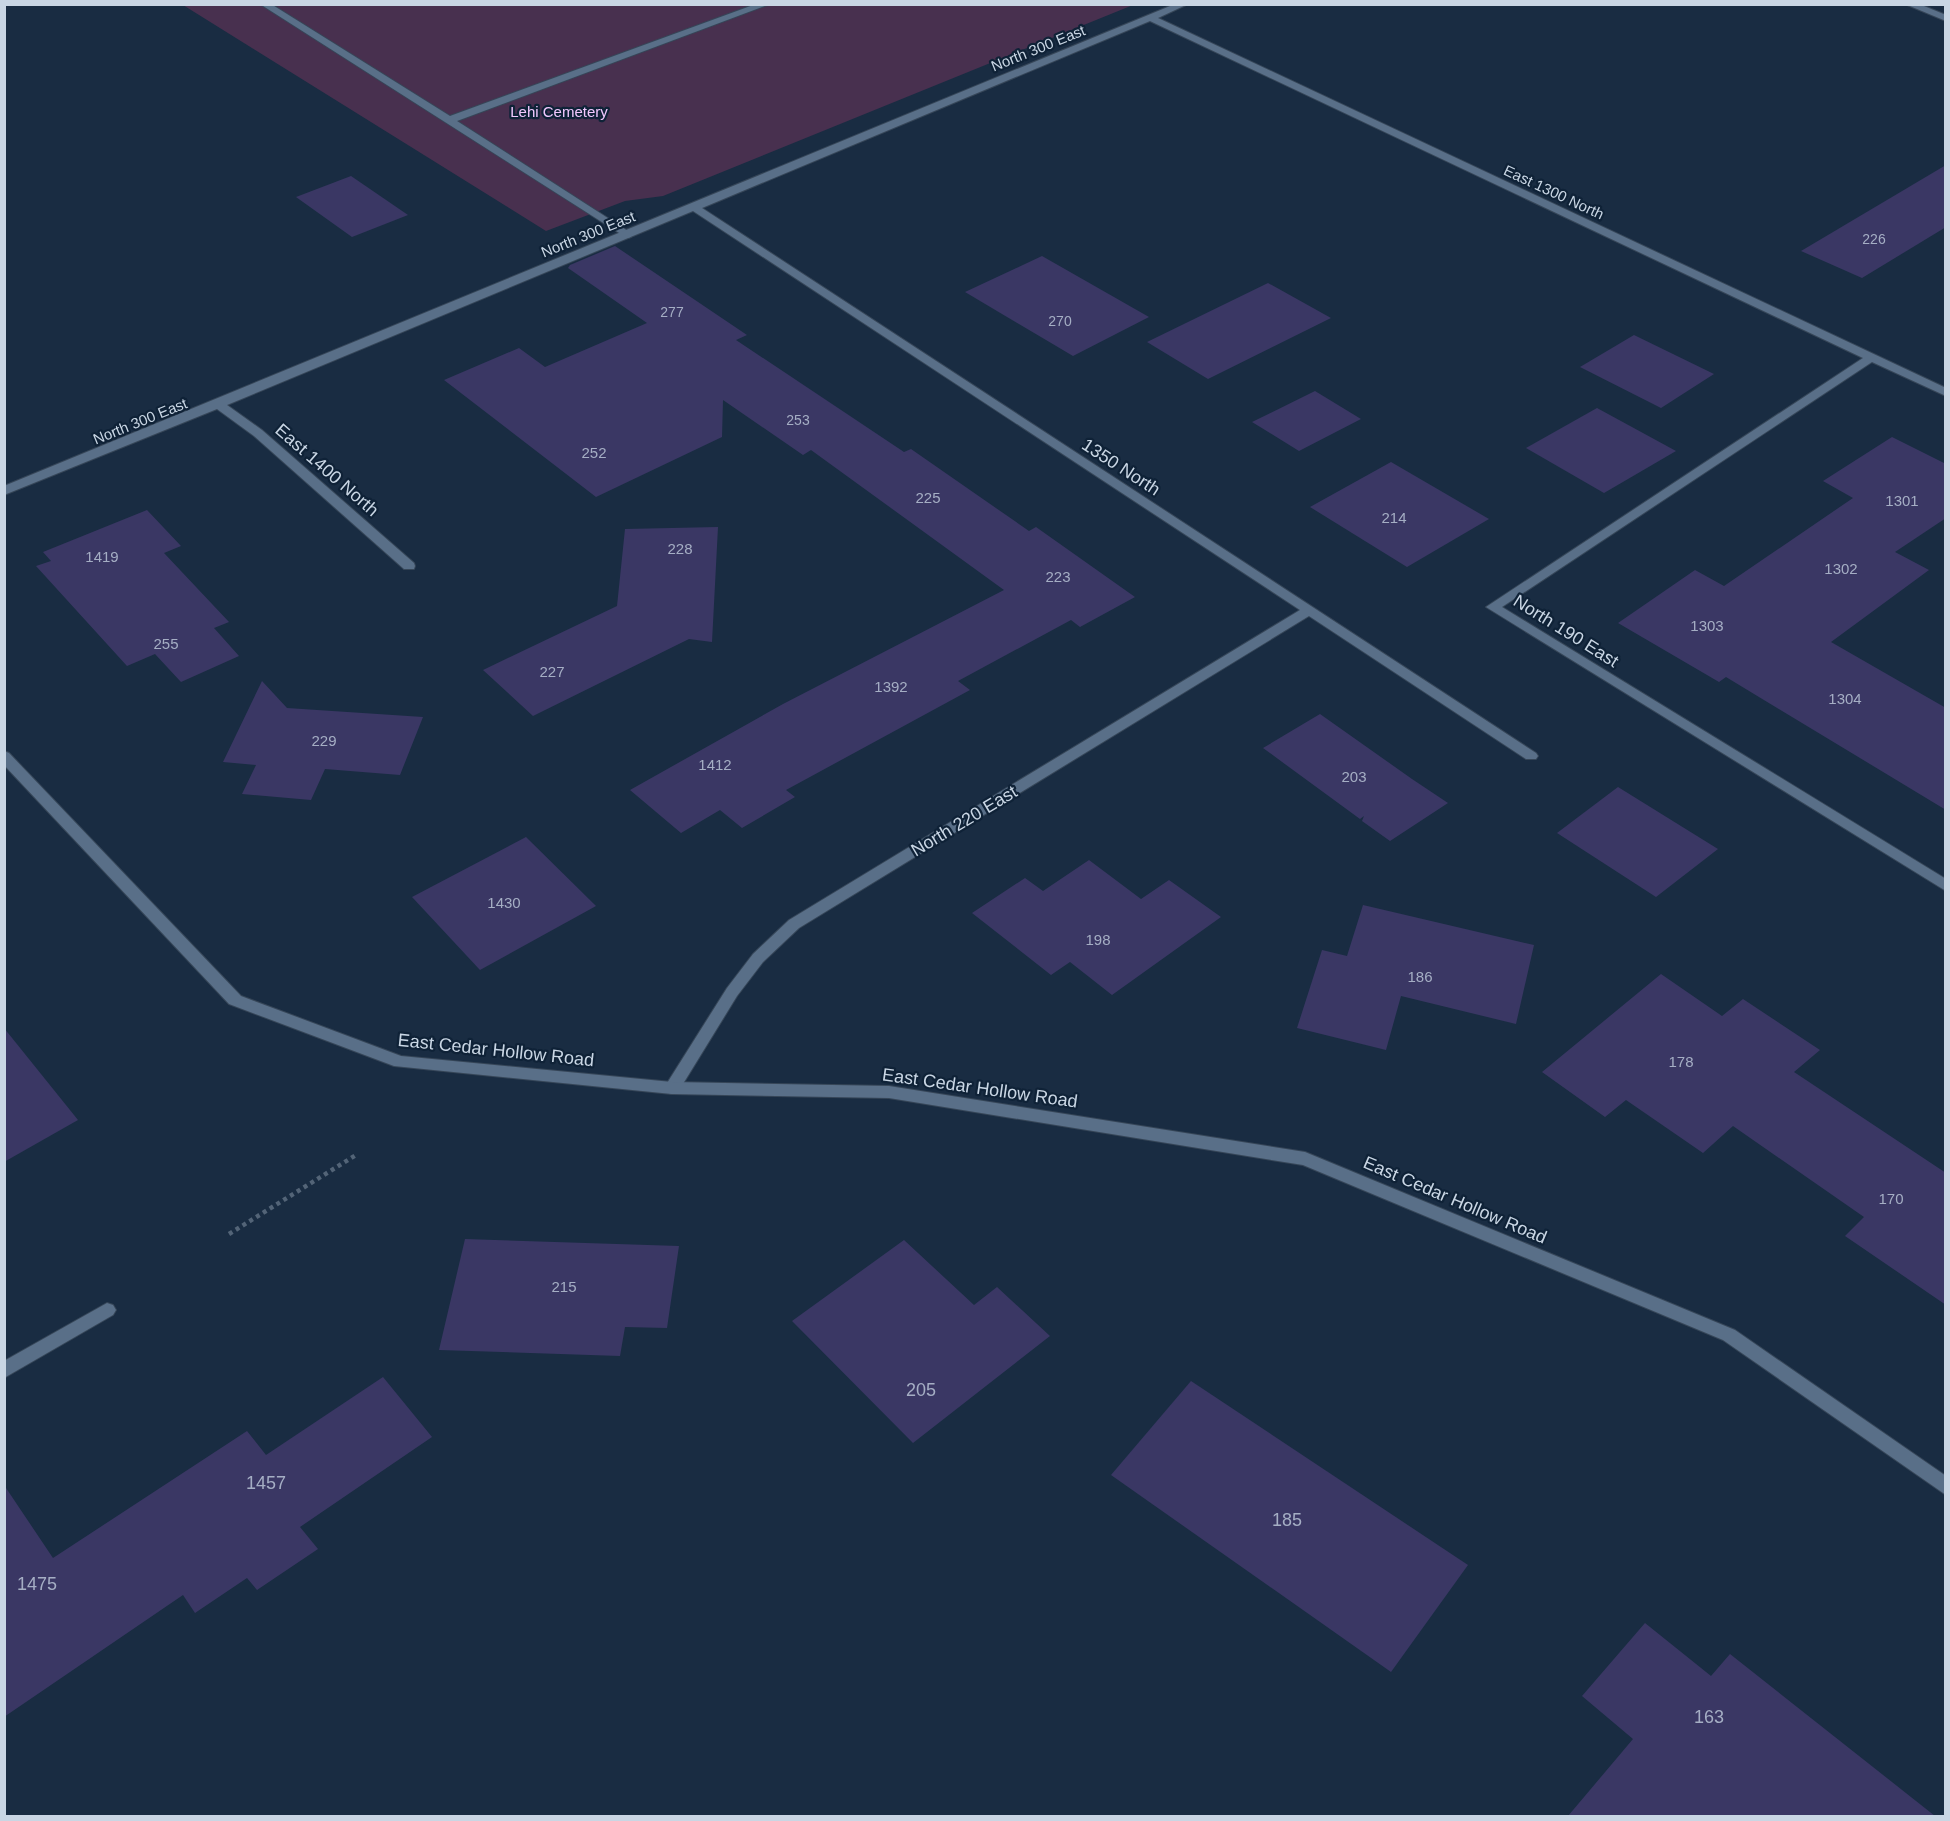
<svg xmlns="http://www.w3.org/2000/svg" width="1950" height="1821" font-family="Arial,sans-serif">
<rect width="100%" height="100%" fill="#192c42"/>
<path fill="#48304f" d="M183,5H1133L663,196L625,201L546,231Z"/>
<g fill="#3a3764">
<path d="M1946,165V227L1862,278L1801,251Z"/>
<path d="M351,176L408,215L352,237L296,197Z"/>
<path d="M615,246L747,335L736,340L904,452L911,449L1029,531L1036,527L1135,597L1080,627L1071,620L958,681L970,690L786,790L795,797L742,828L720,810L681,833L630,790L783,704L1004,590L811,450L803,455L723,400L722,437L596,497L444,380L519,348L545,367L647,323L568,268L570,265Z"/>
<path d="M1042,256L1149,317L1073,356L965,292Z"/>
<path d="M1268,283L1331,318L1208,379L1147,342Z"/>
<path d="M1634,335L1714,374L1661,408L1580,367Z"/>
<path d="M1315,391L1361,419L1299,451L1252,422Z"/>
<path d="M1597,408L1676,451L1604,493L1526,448Z"/>
<path d="M1892,437L1946,464V518L1895,552L1929,570L1831,642L1946,708V810L1726,677L1719,682L1618,623L1695,570L1724,586L1853,498L1823,481Z"/>
<path d="M1391,462L1489,519L1407,567L1310,507Z"/>
<path d="M147,510L181,546L164,553L229,622L214,628L239,656L181,682L155,654L127,666L36,566L51,561L43,552Z"/>
<path d="M718,527L712,642L689,639L533,716L483,670L617,606L625,529Z"/>
<path d="M262,681L287,708L423,717L400,775L325,769L311,800L242,794L256,765L223,762Z"/>
<path d="M1320,714L1412,779L1448,803L1390,841L1362,821L1364,816L1360,819L1263,748Z"/>
<path d="M1618,787L1718,849L1656,897L1557,833Z"/>
<path d="M526,837L596,906L480,970L412,897Z"/>
<path d="M1089,860L1141,899L1169,880L1221,917L1112,995L1070,962L1051,975L972,913L1025,878L1043,891Z"/>
<path d="M1363,905L1534,945L1516,1024L1401,996L1386,1050L1297,1028L1322,950L1347,956Z"/>
<path d="M1661,974L1722,1016L1743,999L1820,1050L1794,1072L1946,1173V1305L1845,1236L1864,1217L1733,1126L1703,1153L1626,1100L1605,1117L1542,1072Z"/>
<path d="M4,1028L78,1120L4,1162Z"/>
<path d="M465,1239L679,1246L667,1328L625,1327L620,1356L439,1350Z"/>
<path d="M904,1240L974,1305L997,1287L1050,1336L913,1443L792,1321Z"/>
<path d="M383,1377L432,1437L300,1527L318,1549L257,1590L247,1578L195,1613L183,1595L4,1717V1485L53,1558L247,1431L266,1455Z"/>
<path d="M1191,1381L1468,1565L1391,1672L1111,1475Z"/>
<path d="M1645,1623L1711,1676L1730,1654L1935,1816H1568L1633,1739L1582,1696Z"/>
</g>
<g fill="none" stroke-linecap="round" stroke-linejoin="round">
<g stroke="#364658" stroke-width="2">
<path id="service" d="M260,4H271L450,116L756,4H770L457,121L631,233V237L627,238Z"/>
</g>
<g stroke="#364658" stroke-width="2">
<g id="minor">
<path d="M1175,4H1188L1158,18L1946,388V396L1872,362L1502,607L1946,879V891L1486,607L1863,358L1150,21L702,208L1536,753L1538,756L1536,759H1526L1309,616L799,928L763,962L737,996L678,1092L672,1094L666,1092L664,1088L727,988L753,954L789,920L1300,610L693,211L227,405L262,430L414,563L415,566L414,569H404L254,436L217,409L4,495V486Z"/>
<path d="M1905,4H1919L1946,15V21Z"/>
<path d="M107,1303L113,1305L116,1310L113,1315L4,1378V1361Z"/>
</g>
</g>
<g stroke="#364658" stroke-width="2">
<path id="tertiary" d="M4,751L9,753L241,996L401,1056L672,1082L889,1086L1305,1152L1735,1330L1946,1476V1495L1723,1340L1303,1165L889,1098L672,1094L394,1066L229,1004L4,765Z"/>
</g>
<path stroke="#536477" stroke-width="4.5" stroke-dasharray="4 4" stroke-linecap="butt" d="M229,1234L356,1155"/>
<use href="#service" fill="#596f88" fill-rule="evenodd"/>
<use href="#minor" fill="#596f88" fill-rule="evenodd"/>
<use href="#tertiary" fill="#596f88" fill-rule="evenodd"/>
</g>
<g text-anchor="middle" dominant-baseline="central" stroke-width="4.5" stroke-linejoin="round" paint-order="stroke">
<g font-size="14" fill="#a5aec4">
<text x="1874" y="239">226</text>
<text x="672" y="312">277</text>
<text x="1060" y="321">270</text>
<text x="798" y="420">253</text>
</g>
<g font-size="15" fill="#c9d6e4" stroke="#0f2237">
<text transform="translate(1038 48) rotate(-22)">North 300 East</text>
<text transform="translate(1554 192) rotate(25)">East 1300 North</text>
<text transform="translate(588 234) rotate(-22)">North 300 East</text>
<text transform="translate(140 421) rotate(-22)">North 300 East</text>
</g>
<g font-size="15" fill="#f2c8fe" stroke="#0f2237">
<text x="559" y="111">Lehi Cemetery</text>
</g>
<g font-size="15" fill="#a5aec4">
<text x="594" y="452">252</text>
<text x="928" y="497">225</text>
<text x="1902" y="500">1301</text>
<text x="1394" y="517">214</text>
<text x="680" y="548">228</text>
<text x="102" y="556">1419</text>
<text x="1841" y="568">1302</text>
<text x="1058" y="576">223</text>
<text x="1707" y="625">1303</text>
<text x="166" y="643">255</text>
<text x="552" y="671">227</text>
<text x="891" y="686">1392</text>
<text x="1845" y="698">1304</text>
<text x="324" y="740">229</text>
<text x="715" y="764">1412</text>
<text x="1354" y="776">203</text>
<text x="504" y="902">1430</text>
<text x="1098" y="939">198</text>
<text x="1420" y="976">186</text>
<text x="1681" y="1061">178</text>
<text x="1891" y="1198">170</text>
<text x="564" y="1286">215</text>
</g>
<g font-size="18" fill="#c9d6e4" stroke="#0f2237">
<text transform="translate(1121 467) rotate(33)">1350 North</text>
<text transform="translate(327 470) rotate(41)">East 1400 North</text>
<text transform="translate(1566 631) rotate(32)">North 190 East</text>
<text transform="translate(964 821) rotate(-31)">North 220 East</text>
<text transform="translate(496 1050) rotate(6)">East Cedar Hollow Road</text>
<text transform="translate(980 1088) rotate(8)">East Cedar Hollow Road</text>
<text transform="translate(1455 1200) rotate(23)">East Cedar Hollow Road</text>
</g>
<g font-size="18" fill="#a5aec4">
<text x="921" y="1390">205</text>
<text x="266" y="1483">1457</text>
<text x="1287" y="1520">185</text>
<text x="37" y="1584">1475</text>
<text x="1709" y="1717">163</text>
</g>
</g>
<rect width="1950" height="1821" fill="none" stroke="#c9d6e4" stroke-width="12"/>
</svg>
